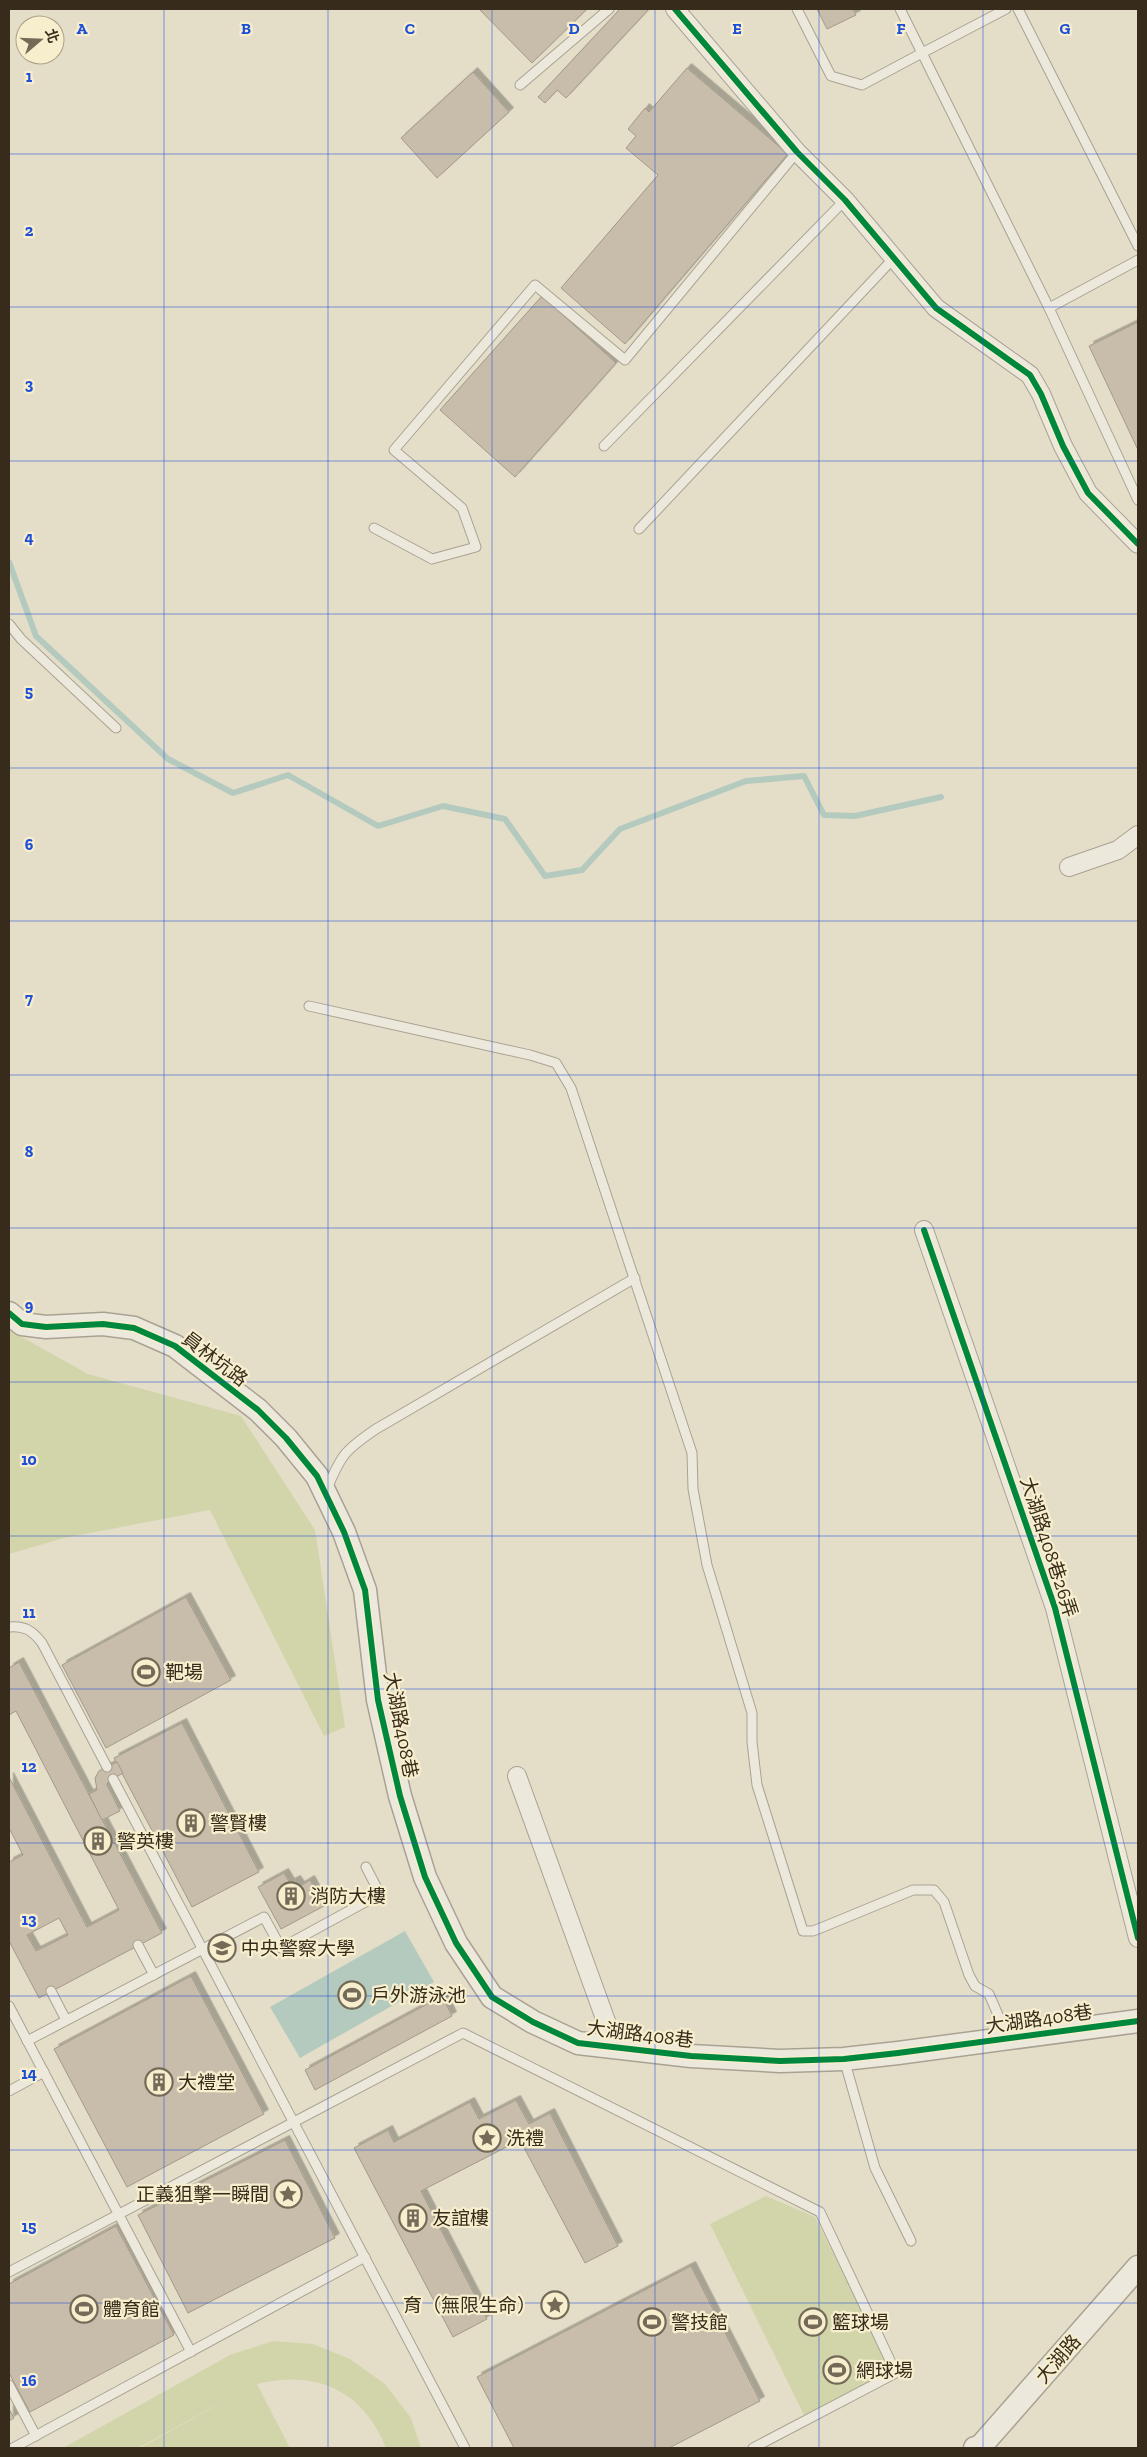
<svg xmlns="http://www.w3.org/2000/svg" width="1147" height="2457" font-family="'Zilla Slab','Noto Sans TC',serif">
<defs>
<filter id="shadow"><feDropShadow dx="4.5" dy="-4.5" stdDeviation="0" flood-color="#0004"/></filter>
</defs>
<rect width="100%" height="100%" fill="#e4dec9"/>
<g fill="#d2d5aa">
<path d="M9,1330L88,1374L241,1416L315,1530L345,1727L324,1736L210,1510L64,1538L9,1554Z"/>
<path d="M766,2196L815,2217L892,2371L804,2415L710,2224Z"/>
<path d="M273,2341L313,2344L350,2359L385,2384L411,2418L421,2448H386C364,2391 316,2369 257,2384L290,2448H140L246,2389L138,2448H63L230,2355Z"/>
</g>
<path fill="#b5cabe" d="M405,1931L434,1982L300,2058L270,2007Z"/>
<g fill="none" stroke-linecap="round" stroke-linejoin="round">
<path stroke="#b5cabe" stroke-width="6" d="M9,562L36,636L168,759L233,793L288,775L378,826L443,806L505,819L545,876L582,870L620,829L746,781L804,776L824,815L855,816L941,797"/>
</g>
<g fill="#c8bcaa" stroke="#a49989" fill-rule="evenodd" filter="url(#shadow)">
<path d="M479,9H587L532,63Z"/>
<path d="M620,9H649L566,98L557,90L545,103L538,97Z"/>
<path d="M817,9H853L856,15L827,29Z"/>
<path d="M687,68L788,154L625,344L561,288L658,175L626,148L636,136L628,129L645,108L649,112Z"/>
<path d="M473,72L509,112L437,178L401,138Z"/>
<path d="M542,296L616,363L515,477L440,410Z"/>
<path d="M1138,322V450L1089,346Z"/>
<path d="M186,1597L231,1680L106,1748L62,1665Z"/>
<path d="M19,1662L162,1933L39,1998L9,1941V1862L23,1855L9,1828V1777L87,1927L119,1910L16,1711L9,1715V1668ZM59,1918L68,1935L36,1951L27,1935Z"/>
<path d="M182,1723L259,1872L192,1907L114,1758Z"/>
<path d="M117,1762L123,1773L108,1782L107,1785L120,1811L102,1820L89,1794L97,1790L95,1778L99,1771Z"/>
<path d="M284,1873L290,1883L296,1880L300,1886L310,1880L324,1906L281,1929L258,1887Z"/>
<path d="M191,1976L264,2114L127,2187L54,2049Z"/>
<path d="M442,1996L452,2016L315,2090L305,2070Z"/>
<path d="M516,2100L529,2124L550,2113L618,2246L585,2263L520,2140L421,2191L487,2319L453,2337L354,2148L388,2130L394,2142L470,2102L479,2119Z"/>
<path d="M285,2140L335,2238L188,2313L138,2215Z"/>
<path d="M116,2226L174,2335L30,2412L9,2373V2284Z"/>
<path d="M691,2266L760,2401L669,2448H514L477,2377Z"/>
<path d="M9,2409L14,2418L9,2421Z"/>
</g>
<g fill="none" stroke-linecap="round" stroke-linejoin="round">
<g stroke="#a9a293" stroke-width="11">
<g id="service">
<path d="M797,9L831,76L862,85L922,53L900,9"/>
<path d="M1006,9L922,53L1049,308L1138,500"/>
<path d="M1018,9L1138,246"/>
<path d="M520,85L609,9"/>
<path d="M1049,308L1138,260"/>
<path d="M604,446L845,200"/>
<path d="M374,528L432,559L476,547L462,508L394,450L535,285L625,360L797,152"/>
<path d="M639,529L893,259"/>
<path d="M9,624L21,639L116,728"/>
<path d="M309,1006L530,1055L556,1063L571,1088L692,1453L693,1489L707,1565L752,1713V1742L757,1785L803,1931H813L828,1925L913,1890H934L944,1902L969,1975L975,1986L989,1994L1008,2038"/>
<path d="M327,1489C341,1455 345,1450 376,1429L635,1278"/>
<path d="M9,1627C24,1625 33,1631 42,1643L107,1767"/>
<path d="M113,1779L465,2448"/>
<path d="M138,1945L154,1975"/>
<path d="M51,1991L66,2020"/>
<path d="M9,2006L191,2352"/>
<path d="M27,2041L264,1917L281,1948L380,1894L366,1867"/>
<path d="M844,2059L875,2168L911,2241"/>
<path d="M9,2091L44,2072"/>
<path d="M9,2272L463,2033L820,2212L896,2373L753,2448"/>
<path d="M9,2385L36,2436"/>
<path d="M13,2448L365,2257"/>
</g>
</g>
<g stroke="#a9a293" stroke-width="20">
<g id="minor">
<path d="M675,9L797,152L845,200L936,308L1030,375L1041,394L1063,446L1088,493L1138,544"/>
<path d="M1069,867L1118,850L1138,835"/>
<path d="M924,1230L1055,1608L1138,1938"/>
<path d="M517,1776L615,2046"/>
</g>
</g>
<g stroke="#a9a293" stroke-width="25">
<g id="tertiary">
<path d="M9,1313L22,1324L46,1327L103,1324L134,1328L175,1346L258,1410L286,1438L317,1476L344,1532L365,1590L378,1700L400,1796L425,1877L456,1943L492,1997L533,2022L578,2043L691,2056L780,2061L844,2059L898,2053L1138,2021"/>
<path d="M975,2448L980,2447L1138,2267"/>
</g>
</g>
<use href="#service" stroke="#ece8db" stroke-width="9"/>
<use href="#minor" stroke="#ece8db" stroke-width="18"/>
<use href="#tertiary" stroke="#ece8db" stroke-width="22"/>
<g stroke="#f7eecd" stroke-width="9">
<g id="cycleway">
<path d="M675,9L797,152L845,200L936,308L1030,375L1041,394L1063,446L1088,493L1138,544"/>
<path d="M924,1230L1055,1608L1138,1938"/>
<path d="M9,1313L22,1324L46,1327L103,1324L134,1328L175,1346L258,1410L286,1438L317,1476L344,1532L365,1590L378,1700L400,1796L425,1877L456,1943L492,1997L533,2022L578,2043L691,2056L780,2061L844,2059L898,2053L1138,2021"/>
</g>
</g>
<use href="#cycleway" stroke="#00873e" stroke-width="6"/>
</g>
<path fill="none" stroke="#1d4ed8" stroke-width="1" stroke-opacity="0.55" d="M164,9V2448M328,9V2448M492,9V2448M655,9V2448M819,9V2448M983,9V2448M9,154H1138M9,307H1138M9,461H1138M9,614H1138M9,768H1138M9,921H1138M9,1075H1138M9,1228H1138M9,1382H1138M9,1536H1138M9,1689H1138M9,1843H1138M9,1996H1138M9,2150H1138M9,2303H1138"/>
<defs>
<g id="stadium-ring" transform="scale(1.4375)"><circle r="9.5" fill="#f7eecd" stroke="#746a58" stroke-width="1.5"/><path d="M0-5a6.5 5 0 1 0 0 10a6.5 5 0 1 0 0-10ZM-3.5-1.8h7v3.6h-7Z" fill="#746a58"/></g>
<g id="building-ring" transform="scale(1.4375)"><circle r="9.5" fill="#f7eecd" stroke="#746a58" stroke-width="1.5"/><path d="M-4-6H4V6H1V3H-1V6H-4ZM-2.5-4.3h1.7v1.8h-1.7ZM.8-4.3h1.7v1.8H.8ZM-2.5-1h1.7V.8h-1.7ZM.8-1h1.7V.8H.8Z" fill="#746a58"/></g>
<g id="university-ring" transform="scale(1.4375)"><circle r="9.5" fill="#f7eecd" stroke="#746a58" stroke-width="1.5"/><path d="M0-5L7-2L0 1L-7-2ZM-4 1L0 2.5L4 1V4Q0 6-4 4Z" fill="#746a58"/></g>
<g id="sight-ring" transform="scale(1.4375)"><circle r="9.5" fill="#f7eecd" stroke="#746a58" stroke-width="1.5"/><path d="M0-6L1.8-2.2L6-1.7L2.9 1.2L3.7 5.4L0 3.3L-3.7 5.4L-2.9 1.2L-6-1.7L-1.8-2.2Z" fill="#746a58"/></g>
</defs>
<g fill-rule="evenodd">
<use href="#stadium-ring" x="146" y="1672"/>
<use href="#building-ring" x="191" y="1823"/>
<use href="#building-ring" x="98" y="1841"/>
<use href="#building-ring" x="291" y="1896"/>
<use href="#university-ring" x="222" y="1948"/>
<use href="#stadium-ring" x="352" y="1995"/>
<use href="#building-ring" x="159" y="2082"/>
<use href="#sight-ring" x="487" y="2138"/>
<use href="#sight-ring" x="288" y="2194"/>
<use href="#building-ring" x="413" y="2218"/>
<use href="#sight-ring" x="555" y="2305"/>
<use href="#stadium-ring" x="84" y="2309"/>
<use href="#stadium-ring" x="652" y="2322"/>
<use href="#stadium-ring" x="813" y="2322"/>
<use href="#stadium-ring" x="837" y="2370"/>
</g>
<g text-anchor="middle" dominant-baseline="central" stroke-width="4.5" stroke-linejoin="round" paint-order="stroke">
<g font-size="19" fill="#372b1b" stroke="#f7eecd">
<text transform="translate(215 1359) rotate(37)">員林坑路</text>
<text transform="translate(1049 1547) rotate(72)">大湖路408巷26弄</text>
<text transform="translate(401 1725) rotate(79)">大湖路408巷</text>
<text transform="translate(1039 2019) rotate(-8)">大湖路408巷</text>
<text transform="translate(640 2034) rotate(7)">大湖路408巷</text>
<text transform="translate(1058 2359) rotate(-49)">大湖路</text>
</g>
<g font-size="19" fill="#372b1b" stroke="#f7eecd" text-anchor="start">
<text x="165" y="1672">靶場</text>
<text x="210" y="1823">警賢樓</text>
<text x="117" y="1841">警英樓</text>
<text x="310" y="1896">消防大樓</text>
<text x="241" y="1948">中央警察大學</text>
<text x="371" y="1995">戶外游泳池</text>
<text x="178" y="2082">大禮堂</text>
<text x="506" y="2138">洗禮</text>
<text x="269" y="2194" text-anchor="end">正義狙擊一瞬間</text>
<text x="432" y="2218">友誼樓</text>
<text x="536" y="2305" text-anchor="end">育（無限生命）</text>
<text x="103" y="2309">體育館</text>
<text x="671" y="2322">警技館</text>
<text x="832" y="2322">籃球場</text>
<text x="856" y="2370">網球場</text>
</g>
</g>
<g font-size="16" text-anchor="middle" font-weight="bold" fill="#1d4ed8" stroke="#f7eecd" stroke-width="4.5" stroke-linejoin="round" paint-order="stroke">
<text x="82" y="34">A</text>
<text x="246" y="34">B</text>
<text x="410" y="34">C</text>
<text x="574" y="34">D</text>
<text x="737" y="34">E</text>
<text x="901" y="34">F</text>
<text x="1065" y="34">G</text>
<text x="29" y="82">1</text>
<text x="29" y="236">2</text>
<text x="29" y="390">3</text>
<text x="29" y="543">4</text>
<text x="29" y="697">5</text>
<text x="29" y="850">6</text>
<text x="29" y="1004">7</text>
<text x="29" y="1157">8</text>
<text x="29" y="1311">9</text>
<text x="29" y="1465">10</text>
<text x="29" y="1618">11</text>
<text x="29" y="1772">12</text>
<text x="29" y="1925">13</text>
<text x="29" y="2079">14</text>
<text x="29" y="2232">15</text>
<text x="29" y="2386">16</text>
</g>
<rect width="1147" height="2457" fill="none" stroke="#372b1b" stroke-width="20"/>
<g transform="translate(40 40) rotate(71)"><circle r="24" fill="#f7eecd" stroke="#aaa086"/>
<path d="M0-4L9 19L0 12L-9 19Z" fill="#746a58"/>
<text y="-8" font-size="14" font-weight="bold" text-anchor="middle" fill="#372b1b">北</text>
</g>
</svg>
